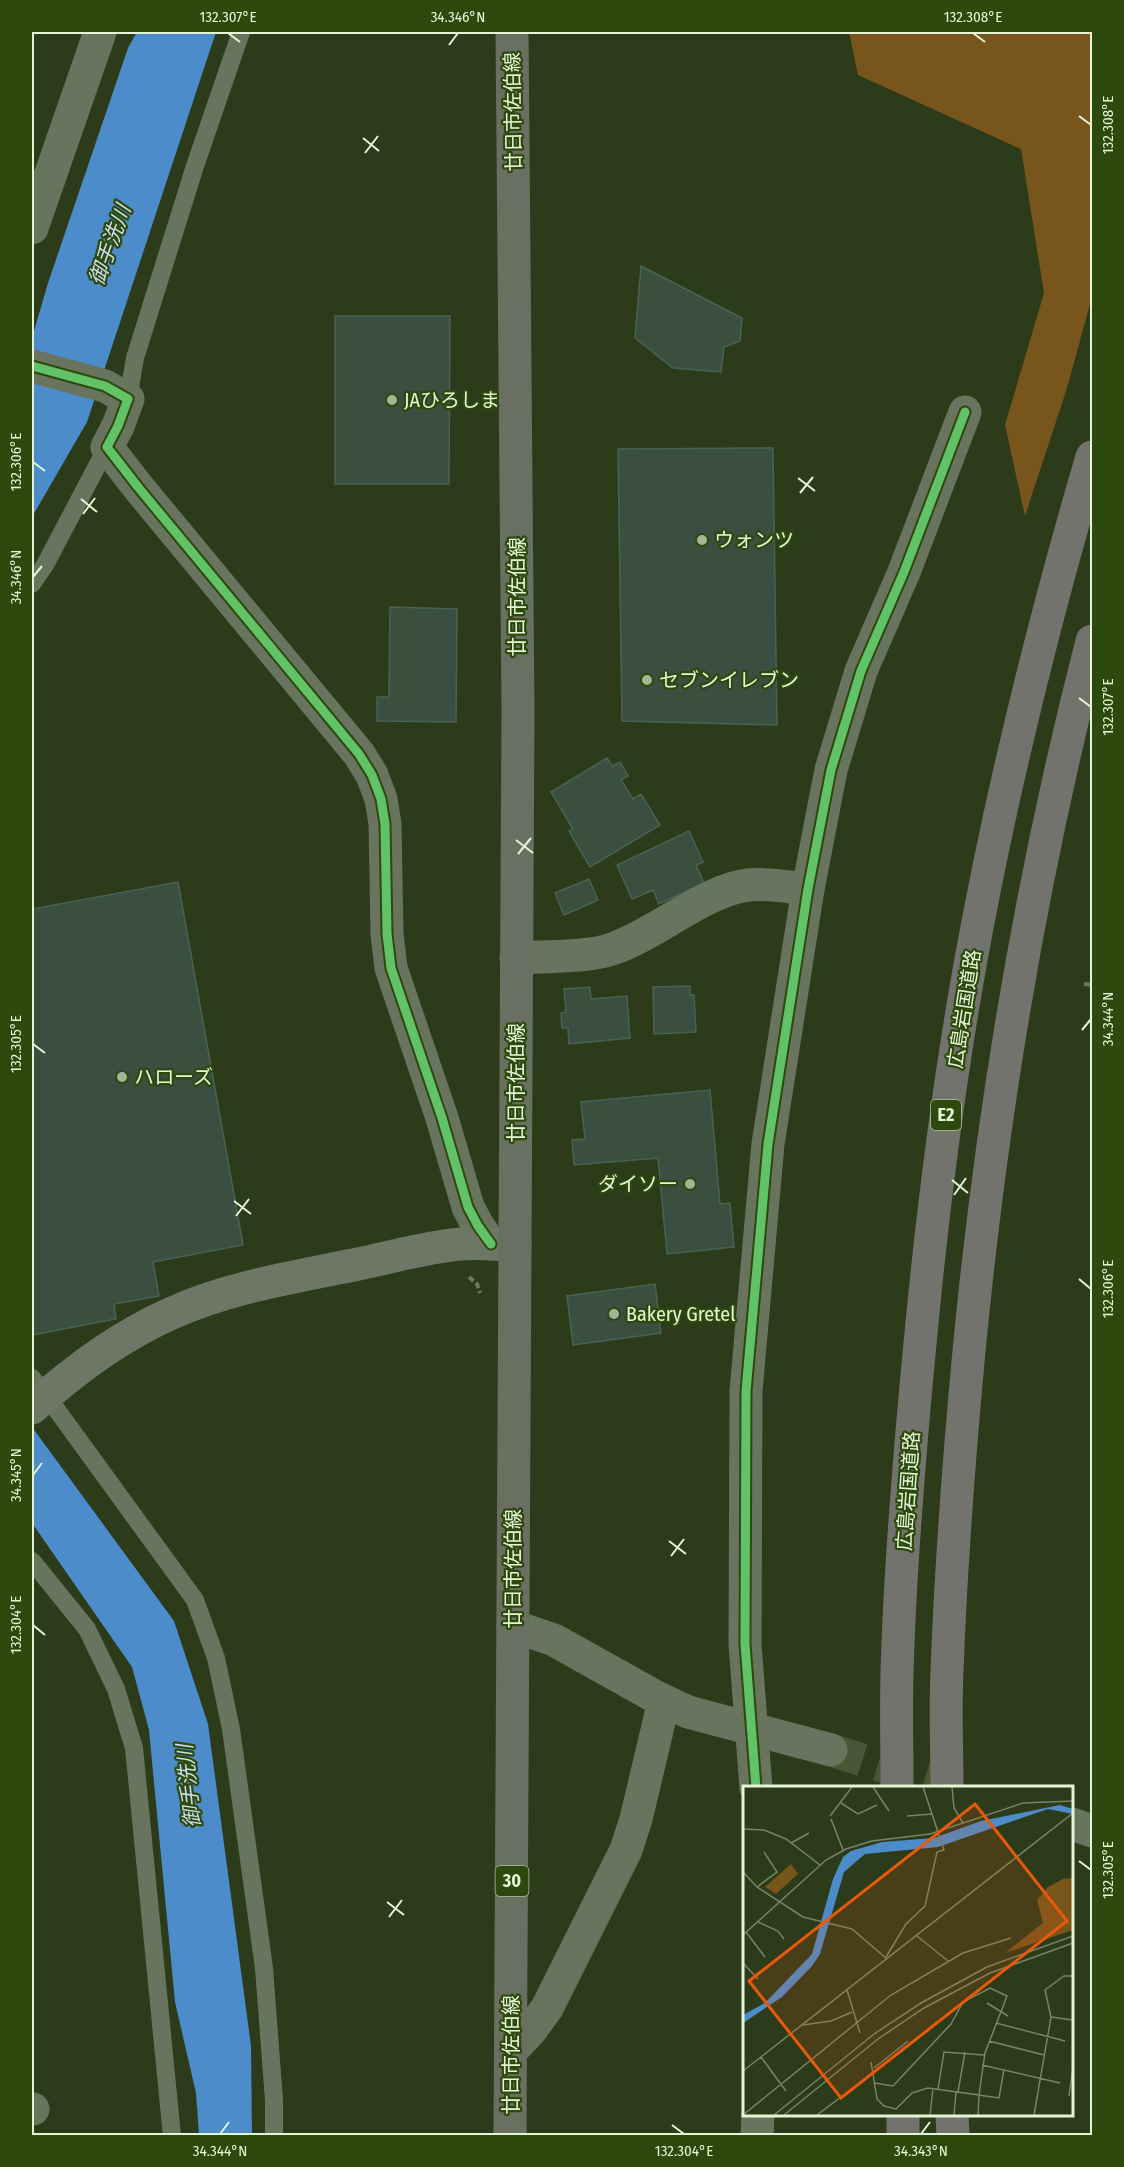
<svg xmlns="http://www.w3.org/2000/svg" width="1124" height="2167" font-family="'Fira Sans Condensed','Noto Sans JP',sans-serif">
<rect width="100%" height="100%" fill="#2c3b1a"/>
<path fill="#78551b" d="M849,32H1092V297L1067,388L1025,516L1005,425L1044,293L1021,149L858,75Z"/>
<g fill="#4c8ccb">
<path d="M137,32H216L87,422L32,517V338L48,283L128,48Z"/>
<path d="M32,1427L174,1621L208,1724L251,2046L252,2135H199L196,2093L175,2002L149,1730L132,1667L32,1523Z"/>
</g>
<g fill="#3a4f40" stroke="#496353" stroke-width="1.5">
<path d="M641,266L742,318L740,341L724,347L721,372L673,368L635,338Z"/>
<path d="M335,316H450L449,484H335Z"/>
<path d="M773,448L777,725L622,721L618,449Z"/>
<path d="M390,607L457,609L456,722L377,721V697H389Z"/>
<path d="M607,758L612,766L620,762L628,776L621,780L633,799L641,794L660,825L590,867L569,831L573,829L551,792Z"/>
<path d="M689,831L703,862L696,865L704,883L659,904L653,890L632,899L617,865Z"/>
<path d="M589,879L598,900L564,915L555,893Z"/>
<path d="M178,882L243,1245L153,1262L159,1296L114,1304L116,1319L32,1335V909Z"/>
<path d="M690,986V995H694L696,1032L654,1034L653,987Z"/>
<path d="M590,987L591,999L627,996L630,1038L569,1044L568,1028H562L561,1013L566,1012L564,989Z"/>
<path d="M710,1090L720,1204L730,1203L734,1247L667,1254L658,1158L574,1165L572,1140L585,1139L581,1102Z"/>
<path d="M655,1284L661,1333L573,1345L567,1296Z"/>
</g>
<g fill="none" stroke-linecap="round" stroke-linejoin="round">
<path stroke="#485736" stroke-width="33" stroke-dasharray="33 16" stroke-linecap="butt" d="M831,1750L952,1788"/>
<g stroke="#6e7864" stroke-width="4" stroke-dasharray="6 3" stroke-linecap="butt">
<path d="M1084,984L1092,985"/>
<path d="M469,1277L477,1284L480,1293"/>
</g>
<g stroke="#68745d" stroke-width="18">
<path d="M128,399L135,358L195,166L241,32"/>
<path d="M32,584L45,565L107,447"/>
<path d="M32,1378L46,1395L195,1600L216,1658L231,1729L264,1968L274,2100V2136"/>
<path d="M32,1561L87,1629L116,1689L134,1748L172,2136"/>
</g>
<g stroke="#68745d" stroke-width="33">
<path d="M32,228L100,32"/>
<path d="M32,366L105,386L128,399L118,426L107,447L138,487L359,754L372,775L381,799L385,824L387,934L391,968L442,1118L468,1207L478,1226L491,1244"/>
<path d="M516,958C544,956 586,958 612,949C655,935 705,890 748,885C767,883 788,887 808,889"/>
<path d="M513,1626L554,1640L656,1697L688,1712L831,1750"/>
<path d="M756,1788L745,1644L746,1391L768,1144L808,889L831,770L861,671L904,572L965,412"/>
<path d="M1072,1824L1092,1831"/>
<path d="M511,2051L531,2030L547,2008L626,1850L636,1819L664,1701"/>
<path d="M32,2109H33"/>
<path d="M757,2136L758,2114"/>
</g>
<path stroke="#6e7666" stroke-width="33" d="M32,1408C73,1371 118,1337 170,1314C229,1287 295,1277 358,1264C392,1257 426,1247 461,1244C479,1243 497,1244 515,1246"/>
<path stroke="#6a7061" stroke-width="33" d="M510,2136L518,711L512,32"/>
<g stroke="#72736c" stroke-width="33">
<path d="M897,1788C897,1749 896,1711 897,1672C900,1566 909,1460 919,1354C931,1224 947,1094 970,965C1001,793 1043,624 1092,457"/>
<path d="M947,1788C947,1749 945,1710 947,1671C951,1564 959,1458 969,1351C992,1111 1032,874 1092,641"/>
<path d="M903,2114V2136"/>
<path d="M952,2114L953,2136"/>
</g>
<g stroke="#2d490d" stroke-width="13">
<g id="cycleway">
<path d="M32,366L105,386L128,399L118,426L107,447L138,487L359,754L372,775L381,799L385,824L387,934L391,968L442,1118L468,1207L478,1226L491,1244"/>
<path d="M756,1788L745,1644L746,1391L768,1144L808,889L831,770L861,671L904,572L965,412"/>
</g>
</g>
<use href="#cycleway" stroke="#61c268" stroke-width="9"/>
</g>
<path fill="none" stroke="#e4f5d6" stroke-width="2" d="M228,33L240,42M973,33L985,42M449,45L458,33M1079,116L1091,125M363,138L379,151M365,153L378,136M33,462L45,471M798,478L815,491M800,493L813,477M81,499L97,512M83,514L95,498M33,577L42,566M1079,698L1091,707M516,840L533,853M518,854L531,838M1082,1030L1091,1019M33,1044L45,1053M952,1180L968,1193M954,1195L966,1178M234,1201L251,1214M236,1216L249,1199M1079,1279L1091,1289M33,1475L42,1463M669,1541L686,1554M671,1556L684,1539M33,1625L45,1635M1079,1861L1091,1870M387,1902L404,1915M389,1917L402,1900M672,2125L684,2134M220,2134L229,2122M921,2134L930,2122"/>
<g fill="#a4b494" stroke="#2d490d" stroke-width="2">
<circle cx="392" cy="400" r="6"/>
<circle cx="702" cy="540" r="6"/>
<circle cx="647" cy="680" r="6"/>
<circle cx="122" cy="1077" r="6"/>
<circle cx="690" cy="1184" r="6"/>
<circle cx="614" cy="1314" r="6"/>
</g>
<g text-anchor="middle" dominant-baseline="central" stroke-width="4.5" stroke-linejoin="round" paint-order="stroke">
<g fill="#2d490d" stroke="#adc19a" stroke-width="1.5">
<rect x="931" y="1100" width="30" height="30" rx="4.5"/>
<rect x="495.5" y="1866" width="33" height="30" rx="4.5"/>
</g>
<g font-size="18" font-weight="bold" fill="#e4f5d6">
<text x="946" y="1115">E2</text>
<text x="512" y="1881">30</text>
</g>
<g font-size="20" fill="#e4f5d6" stroke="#2d490d">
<text transform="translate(513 112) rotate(-91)">廿日市佐伯線</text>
<text transform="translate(517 597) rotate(-90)">廿日市佐伯線</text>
<text transform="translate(964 1009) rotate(-81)">広島岩国道路</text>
<text transform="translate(516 1083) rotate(-90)">廿日市佐伯線</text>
<text transform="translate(908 1491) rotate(-86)">広島岩国道路</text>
<text transform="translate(513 1569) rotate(-90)">廿日市佐伯線</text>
<text transform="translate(511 2055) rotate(-90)">廿日市佐伯線</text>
</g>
<g font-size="20" fill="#e4f5d6" stroke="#2d490d" text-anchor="start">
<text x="404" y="400">JAひろしま</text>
<text x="714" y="540">ウォンツ</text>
<text x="659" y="680">セブンイレブン</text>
<text x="134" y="1077">ハローズ</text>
<text x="678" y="1184" text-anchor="end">ダイソー</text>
<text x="626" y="1314">Bakery Gretel</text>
</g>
<g font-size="21" font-style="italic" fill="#ccddf0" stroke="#2d490d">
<text transform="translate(110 245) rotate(-70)">御手洗川</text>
<text transform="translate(189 1786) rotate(-96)">御手洗川</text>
</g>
</g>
<g transform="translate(743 1786)">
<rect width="330" height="330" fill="#2c3b1a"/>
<path d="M48,78L55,88L33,108L22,101ZM330,92V144L262,167L300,137L294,114L305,101L320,93Z" fill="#78551b"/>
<path d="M317,19L330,23V28L305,23L195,61L122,68L101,86L77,168L69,180L39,211L0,237V229L22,217L69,168L90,93L100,71L108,65L139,56L191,52L238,35Z" fill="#4c8ccb"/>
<path fill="none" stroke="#768565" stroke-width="1.5" d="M130,1L146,25M209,1L211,22L220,37M98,17L115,28L134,19M87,30L109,1M164,30L189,28M88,33L100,64M0,43L21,44L43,53L77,79M48,57L66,47M0,86L14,101L60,131L109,143L144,173M14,101L34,86L21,66M15,136L35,145L41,153M3,146L22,171M0,149L83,74L103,63L129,55L187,48L280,17L330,15M174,150L205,175M143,171L163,138L182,120L194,66L201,64L180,1M0,177L15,193M104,204L117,247M244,217L265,230M308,231L330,234M253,237L322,255M60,239L88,235L109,226M246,255L301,269M18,271L43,305M128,276L134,313L141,320L153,323L169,307L185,302L236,309L235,329M239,279L317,297M131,282L165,255M0,285L330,27M132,297L150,300L208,238L220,216L247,202L264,210L242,267L236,309L256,312L261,283M195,303L201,266L241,269M215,306L222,266M326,310L330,281M0,329L148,209L220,167L268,152M31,329L131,248L178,217L244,181L330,150M41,329L135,253L181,222L247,187L330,157M74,329L131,286M187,329L190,302M211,329L213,306M291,329L308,231L302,204L321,190H330"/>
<path fill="#e8590c" fill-opacity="0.15" stroke="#e8590c" stroke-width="3" d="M232,18L324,135L98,312L6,195Z"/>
<rect width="330" height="330" fill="none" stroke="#e4f5d6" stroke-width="3"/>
</g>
<rect width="1124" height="2167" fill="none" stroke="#2d490d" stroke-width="66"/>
<rect x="33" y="33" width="1058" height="2101" fill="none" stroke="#e4f5d6" stroke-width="2"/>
<g font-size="15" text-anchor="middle" fill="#e4f5d6">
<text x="228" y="22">132.307°E</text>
<text x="458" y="22">34.346°N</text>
<text x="973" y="22">132.308°E</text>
<text transform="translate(1108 125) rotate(-90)" y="5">132.308°E</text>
<text transform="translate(16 462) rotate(-90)" y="5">132.306°E</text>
<text transform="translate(16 577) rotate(-90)" y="5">34.346°N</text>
<text transform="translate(1108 707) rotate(-90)" y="5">132.307°E</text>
<text transform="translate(1108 1019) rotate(-90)" y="5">34.344°N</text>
<text transform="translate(16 1044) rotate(-90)" y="5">132.305°E</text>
<text transform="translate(1108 1289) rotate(-90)" y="5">132.306°E</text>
<text transform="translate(16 1475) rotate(-90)" y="5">34.345°N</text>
<text transform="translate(16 1625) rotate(-90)" y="5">132.304°E</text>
<text transform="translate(1108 1870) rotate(-90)" y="5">132.305°E</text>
<text x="220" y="2156">34.344°N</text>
<text x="684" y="2156">132.304°E</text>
<text x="921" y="2156">34.343°N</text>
</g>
</svg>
